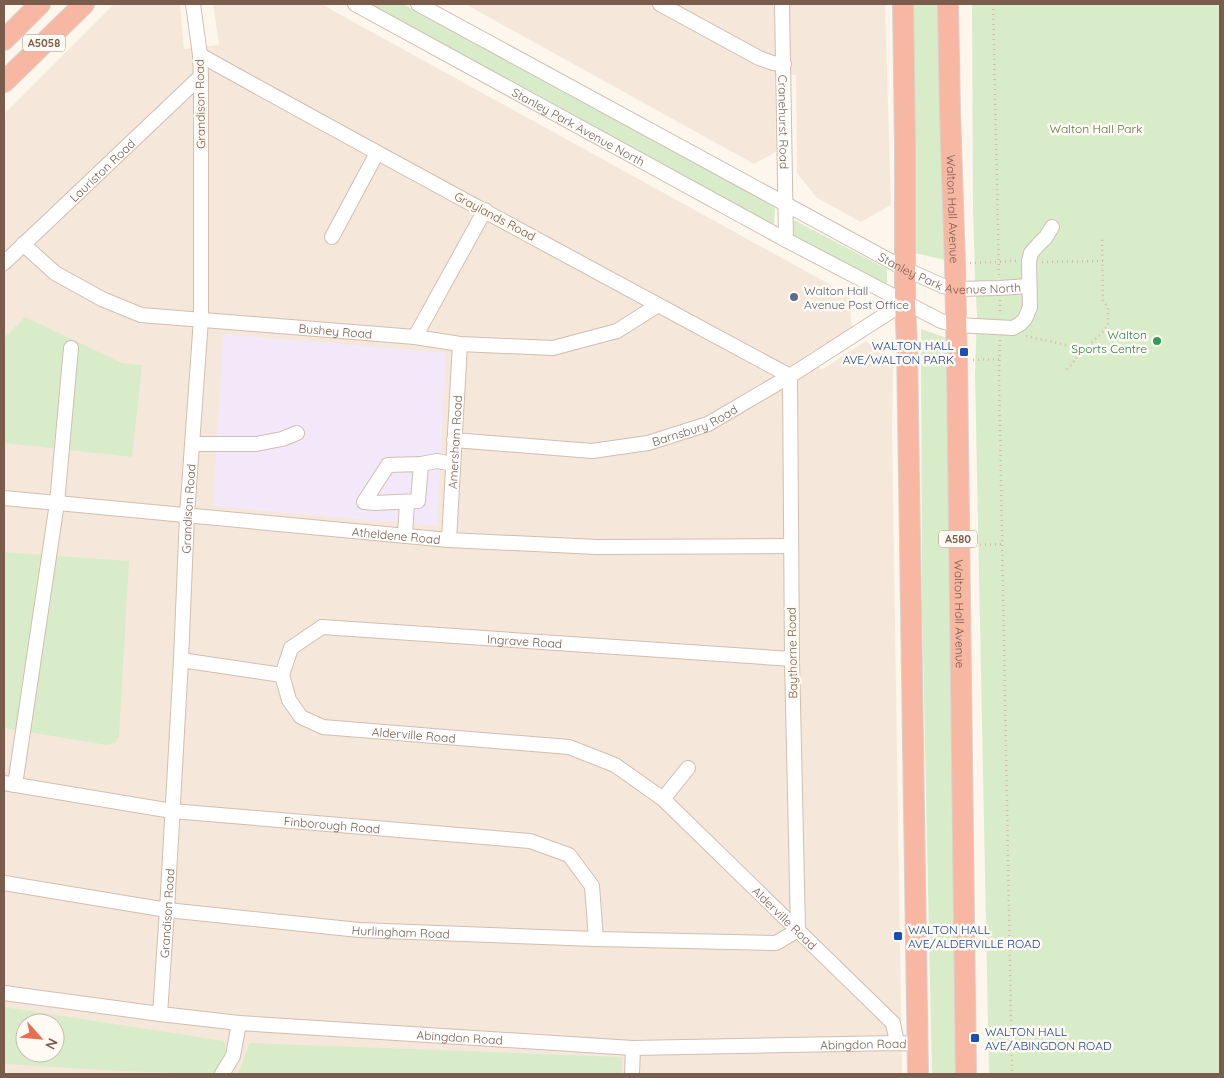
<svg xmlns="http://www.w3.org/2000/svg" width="1224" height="1078" font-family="Quicksand,sans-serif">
<rect width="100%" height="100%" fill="#fdf6ec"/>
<g fill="#f5e8da" fill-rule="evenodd">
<path d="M114,4H180L184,49L219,45L213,4H321L849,295L852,329L810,353L821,370L866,341L893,365L892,431L902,1074H4V114ZM25,1023H55V1053H25Z"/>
<path d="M465,4H885L891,205L861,222L817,198L797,173L796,75L775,74L776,152L754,164Z"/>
</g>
<path fill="#f3e8fa" d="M223,334L446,353L437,526L213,506Z"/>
<g fill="#d8ecc9" fill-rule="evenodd">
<path d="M368,4H403L775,207L774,226Z"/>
<path d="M912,4H941L945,260L915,253Z"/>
<path d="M972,4H1220V1074H989L975,373L977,315L975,279L973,207Z"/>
<path d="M794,220L887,269V284L793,237Z"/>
<path d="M25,317L122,363L142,365L132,457L4,443V338Z"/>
<path d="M921,329L947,338L957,1074H932L922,608Z"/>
<path d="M4,552L129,561L119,736L115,743L107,745L4,728Z"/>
<path d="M4,1007L225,1041C227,1059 225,1061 213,1074H183L181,1073L118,1071L4,1064ZM25,1023H55V1053H25Z"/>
<path d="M250,1043L622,1057V1074H237C243,1065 245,1053 250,1043Z"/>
</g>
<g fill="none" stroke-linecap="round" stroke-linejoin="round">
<g stroke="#d1beb0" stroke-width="16">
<g id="minor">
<path id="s1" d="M355,4L786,240L941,321L956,325L1013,328L1020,324L1025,319L1030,307L1029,261L1031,253L1038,245L1046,237L1052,227"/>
<path id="s2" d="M418,4L905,269L943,286L955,289L999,288L1029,286"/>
<path d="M660,4L759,58L773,63L784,64"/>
<path id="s3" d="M782,4L786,240"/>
<path d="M332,237L377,153"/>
<path id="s4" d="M23,244L55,273L102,299L141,315L415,337L460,344L553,348L617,331L658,305"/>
<path id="s5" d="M4,263L201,76"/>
<path d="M415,337L485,210"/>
<path id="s6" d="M454,440L592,451L648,443L708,424L790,376L905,302"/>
<path d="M192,444H256L282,439L297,433"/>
<path d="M421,464L388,465L364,502L374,503L418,501L421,464L437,461L453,464"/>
<path id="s7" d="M4,498L449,540L597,547L790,546"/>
<path d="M405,535L407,502"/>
<path id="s8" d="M449,540L460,344"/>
<path d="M181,660L282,675"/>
<path id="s9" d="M282,675L289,700L301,717L323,727L569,747L615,765L663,799L893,1023L897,1043"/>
<path id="s10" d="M282,675L291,648L322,627L792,659"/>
<path id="s11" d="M4,783L172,811L530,841L569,855L592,886L596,939"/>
<path d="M15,785L57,503L71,348"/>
<path d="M663,799L688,768"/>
<path id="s12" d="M4,883L167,910L359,930L596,939L776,943L798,930L792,659L790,376C593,270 396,164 200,55"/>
<path id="s13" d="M4,993L160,1014L239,1023L633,1048L897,1043L917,1044"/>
<path id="s14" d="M160,1014L167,910L181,660L187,515L201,319V76L200,55L193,4"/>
<path d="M222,1074L233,1056L239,1023"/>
<path d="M632,1074L633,1048"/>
</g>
</g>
<g stroke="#dad1cd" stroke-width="22">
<g id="highway">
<path d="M903,4L905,144V302L907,345L918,1074"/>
<path id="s15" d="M948,4L950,111L955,264L957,362L966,1074"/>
<path d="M4,40L40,4"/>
<path d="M4,82L84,4"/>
</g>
</g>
<g stroke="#d9b8a5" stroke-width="2.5" stroke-dasharray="1 4" stroke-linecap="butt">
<path d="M993,4L999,275"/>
<path d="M1042,262L1103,261"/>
<path d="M970,263L1017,261"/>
<path d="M1000,300V315"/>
<path d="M1026,336L1084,349L1065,372"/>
<path d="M1000,340L999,374L1012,1074"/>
<path d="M1084,349L1100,335L1108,326V308L1103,300L1102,237"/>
<path d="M973,360L999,359"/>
<path d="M975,545L1002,544"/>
</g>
<use href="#minor" stroke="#fff" stroke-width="14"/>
<use href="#highway" stroke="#f7b7a3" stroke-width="20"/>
</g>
<circle fill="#5c6f8a" stroke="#fffaf3" stroke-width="2" cx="794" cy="297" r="5"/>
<circle fill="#2e9e5b" stroke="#fffaf3" stroke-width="2" cx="1157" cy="341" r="5"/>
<g fill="#1a4fb4" stroke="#fffaf3" stroke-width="2">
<rect x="959" y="347" width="10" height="10" rx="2.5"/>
<rect x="893" y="931" width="10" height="10" rx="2.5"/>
<rect x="970" y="1033" width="10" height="10" rx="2.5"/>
</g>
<g text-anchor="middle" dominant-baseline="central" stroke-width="5" stroke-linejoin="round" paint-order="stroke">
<g fill="#fffaf3" stroke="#a28b7f" stroke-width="1">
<rect x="23" y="34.5" width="42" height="17" rx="4"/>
<rect x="939" y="530.5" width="38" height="17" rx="4"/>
</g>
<g font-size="11" font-weight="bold" fill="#7a5c4d">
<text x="44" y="43">A5058</text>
<text x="958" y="539">A580</text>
</g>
<g font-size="12" fill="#7a5c4d" stroke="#fffaf3">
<text transform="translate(200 104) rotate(-91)">Grandison Road</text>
<text stroke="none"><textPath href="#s3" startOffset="118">Cranehurst Road</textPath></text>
<text stroke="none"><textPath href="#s1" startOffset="255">Stanley Park Avenue North</textPath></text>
<text stroke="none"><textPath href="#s5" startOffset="135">Lauriston Road</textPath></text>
<text stroke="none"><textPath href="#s15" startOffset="205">Walton Hall Avenue</textPath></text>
<text transform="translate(495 216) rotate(28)">Graylands Road</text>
<text stroke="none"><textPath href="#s2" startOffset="600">Stanley Park Avenue North</textPath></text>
<text stroke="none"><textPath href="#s4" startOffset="334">Bushey Road</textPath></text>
<text stroke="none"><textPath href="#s6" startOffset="245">Barnsbury Road</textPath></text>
<text stroke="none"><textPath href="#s8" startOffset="98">Amersham Road</textPath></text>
<text stroke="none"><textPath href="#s14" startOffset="506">Grandison Road</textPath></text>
<text stroke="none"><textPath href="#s7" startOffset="394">Atheldene Road</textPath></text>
<text stroke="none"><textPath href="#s15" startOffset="610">Walton Hall Avenue</textPath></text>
<text stroke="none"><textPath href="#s10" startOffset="269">Ingrave Road</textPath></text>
<text transform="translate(792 653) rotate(-91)">Baythorne Road</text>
<text stroke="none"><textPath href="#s9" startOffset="162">Alderville Road</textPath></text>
<text stroke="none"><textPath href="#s11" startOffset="331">Finborough Road</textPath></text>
<text stroke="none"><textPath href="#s14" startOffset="101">Grandison Road</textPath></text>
<text stroke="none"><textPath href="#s9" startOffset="596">Alderville Road</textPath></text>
<text stroke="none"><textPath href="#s12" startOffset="400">Hurlingham Road</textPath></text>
<text stroke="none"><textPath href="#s13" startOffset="458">Abingdon Road</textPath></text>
<text stroke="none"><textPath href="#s13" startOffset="862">Abingdon Road</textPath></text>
</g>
<g font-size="12" fill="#537a41" stroke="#fffaf3">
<text x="1096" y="128">Walton Hall Park</text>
</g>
<g font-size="12" fill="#4e5e75" stroke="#fffaf3" text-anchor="start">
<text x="804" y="290">Walton Hall<tspan x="804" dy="14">Avenue Post Office</tspan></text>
</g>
<g font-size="12" fill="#27864d" stroke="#fffaf3" text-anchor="end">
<text x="1147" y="334">Walton<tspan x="1147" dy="14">Sports Centre</tspan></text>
</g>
<g font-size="12" fill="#164399" stroke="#fffaf3" text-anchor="start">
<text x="954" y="345" text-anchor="end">WALTON HALL<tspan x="954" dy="14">AVE/WALTON PARK</tspan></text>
<text x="908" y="929">WALTON HALL<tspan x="908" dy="14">AVE/ALDERVILLE ROAD</tspan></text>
<text x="985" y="1031">WALTON HALL<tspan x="985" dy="14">AVE/ABINGDON ROAD</tspan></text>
</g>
</g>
<rect width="1224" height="1078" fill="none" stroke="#7a5c4d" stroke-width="10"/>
<g transform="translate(40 1038) rotate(117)"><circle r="24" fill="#fffaf3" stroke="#cabbb1"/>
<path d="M0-4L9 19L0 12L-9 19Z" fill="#e76f51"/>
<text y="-8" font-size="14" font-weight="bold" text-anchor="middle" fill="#7a5c4d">N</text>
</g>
</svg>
